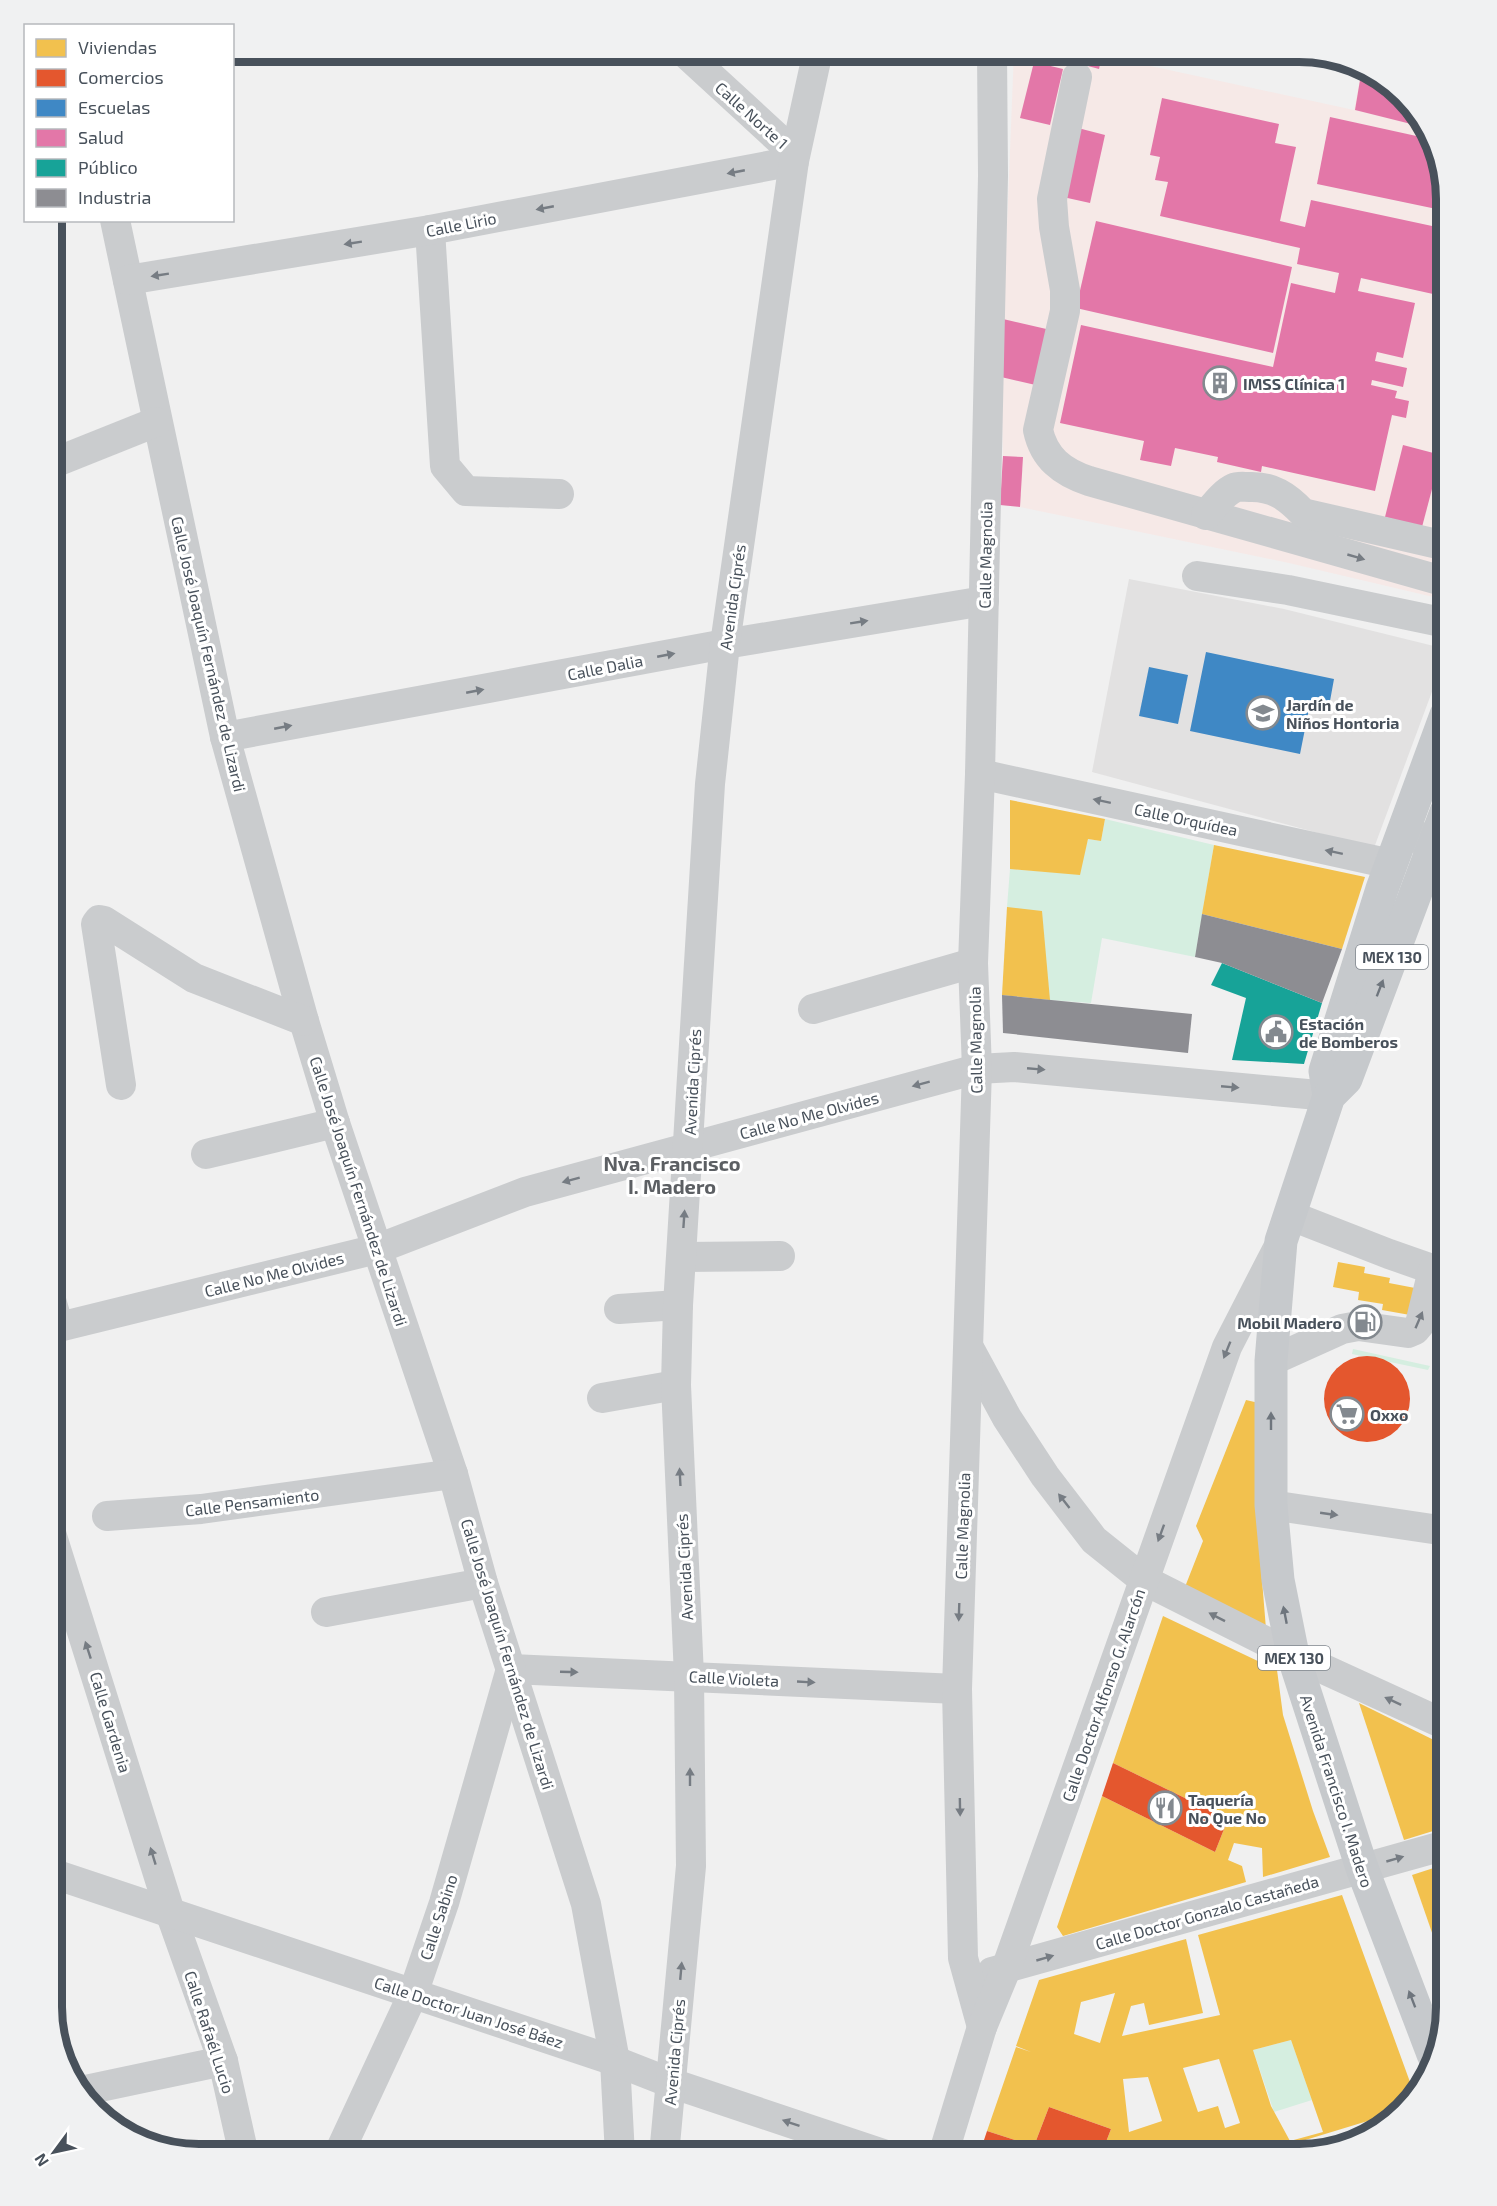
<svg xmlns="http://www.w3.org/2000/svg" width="1497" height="2206" font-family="'Exo 2',sans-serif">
<rect width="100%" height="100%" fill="#f0f0f0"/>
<path fill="#e2e1e1" d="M1129,579L1284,609L1446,649V654L1374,848L1092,772Z"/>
<path fill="#f6e9e7" d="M1014,51H1081L1354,110L1362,68L1372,71L1426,125L1446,199V600L1289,563L1020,507L1000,505L1003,456L1001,377Z"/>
<g fill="#d5eee0">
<path d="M1105,819L1214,845L1195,957L1102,938L1091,1003L1050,1000L1007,907L1010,869L1079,874L1088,839L1101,841Z"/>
<path d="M1353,1349L1430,1366L1428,1370L1352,1354Z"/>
<path d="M1291,2040L1312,2100L1274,2112L1253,2050Z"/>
</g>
<g fill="#f2c14e" fill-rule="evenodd">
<path d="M1010,800L1105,819L1101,841L1088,839L1080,875L1010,869Z"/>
<path d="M1214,845L1365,877L1342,949L1202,914Z"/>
<path d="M1007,907L1042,911L1050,1000L1002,995Z"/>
<path d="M1338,1262L1365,1267L1364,1273L1390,1278L1389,1283L1415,1288L1410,1315L1382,1310L1383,1304L1358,1300L1359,1292L1333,1287Z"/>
<path d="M1445,1309H1446V1381L1433,1378Z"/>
<path d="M1246,1400L1259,1403L1256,1506L1266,1629L1183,1592L1203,1541L1196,1526Z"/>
<path d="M1163,1616L1277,1670L1283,1715L1313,1811L1330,1857L1263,1877L1262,1848L1234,1843L1228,1860L1242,1866L1246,1882L1063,1936L1057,1927L1102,1796L1215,1852L1228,1819L1113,1763Z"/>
<path d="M1359,1703L1446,1746V1827L1404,1840Z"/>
<path d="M1446,1864V1973L1412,1875Z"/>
<path d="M1342,1895L1414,2093L1394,2113L1256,2155H1101L1111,2129L1049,2107L1034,2146L987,2131L1016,2047L1031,2052L1016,2046L1039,1980L1186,1939L1203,2013L1149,2025L1144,2003L1131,2006L1122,2036L1220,2015L1198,1935ZM1115,1993L1100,2043L1074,2034L1081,2002ZM1291,2040L1323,2132L1290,2141L1271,2106L1253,2050ZM1219,2059L1240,2123L1225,2128L1218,2106L1198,2112L1183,2068ZM1148,2077L1162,2121L1129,2132L1123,2079Z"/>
</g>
<g fill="#e4572e">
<circle cx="1367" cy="1399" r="43"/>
<path d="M1113,1763L1228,1819L1215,1852L1102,1796Z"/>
<path d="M1049,2107L1111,2129L1101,2155H979L987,2131L1034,2146Z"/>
</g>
<g fill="#3f88c5">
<path d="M1206,652L1334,679L1328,712L1309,709L1300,754L1190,731Z"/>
<path d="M1149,667L1188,675L1178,724L1139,716Z"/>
</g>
<g fill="#e377a8">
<path d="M1065,51H1082L1102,56L1099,69L1062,59Z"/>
<path d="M1034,62L1063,69L1050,125L1020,118Z"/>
<path d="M1362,68L1372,71L1427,128L1355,110Z"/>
<path d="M1162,98L1279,124L1275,143L1296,147L1280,221L1305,227L1311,200L1446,229L1433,294L1361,278L1358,291L1415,303L1403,358L1377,352L1375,361L1407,368L1403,387L1372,380L1371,385L1397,391L1395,398L1409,401L1406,418L1392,415L1375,491L1262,466L1261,472L1217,462L1218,457L1175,448L1171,466L1140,460L1144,441L1060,423L1081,325L1273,367L1291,283L1335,293L1339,273L1297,264L1300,248L1160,216L1168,182L1155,180L1160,157L1150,155Z"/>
<path d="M1330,117L1430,139L1446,199V211L1317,184Z"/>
<path d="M1078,128L1105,135L1090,203L1063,197Z"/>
<path d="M1096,221L1292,267L1273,353L1076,308Z"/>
<path d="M1003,319L1055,331L1040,386L1001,377Z"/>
<path d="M1403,445L1441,455L1422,527L1385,517Z"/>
<path d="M1003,456L1023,457L1020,507L1000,505Z"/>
</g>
<path fill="#17a398" d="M1222,963L1322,1003L1304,1064L1232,1060L1246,998L1211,985Z"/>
<g fill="#8d8d92">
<path d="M1202,914L1342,949L1322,1003L1222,963L1195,957Z"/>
<path d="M1002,995L1192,1014L1188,1053L1003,1033Z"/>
</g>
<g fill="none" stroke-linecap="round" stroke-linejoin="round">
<path stroke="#b8c3c0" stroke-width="4" stroke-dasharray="4.5 3" stroke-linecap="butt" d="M1442,688L1446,679"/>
<g stroke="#caccce" stroke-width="30">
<path d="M683,51L795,154"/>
<path d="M1077,77L1052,199L1054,227L1065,290V311L1038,430C1044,458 1062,472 1089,481L1446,582"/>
<path d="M115,220L225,737L304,1021L335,1123L453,1474L483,1583L586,1904L615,2061L620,2155"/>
<path d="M430,230L445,466L466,491L559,494"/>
<path d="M128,280L430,230L794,161"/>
<path d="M51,464L156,422"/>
<path d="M1206,515C1214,506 1223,493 1234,488C1238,486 1244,487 1249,487C1272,486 1287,496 1303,513L1446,546"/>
<path d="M1197,576L1288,590L1446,623"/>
<path d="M225,737L725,644L984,601"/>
<path d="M980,774L1391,864"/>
<path d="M1421,837L1446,876"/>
<path d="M813,1009L973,963"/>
<path d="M121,1085L96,924L99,920L104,921L194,978L304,1021"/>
<path d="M206,1154L335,1123"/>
<path d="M1289,1215L1389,1254L1446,1274"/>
<path d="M682,1257L780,1256"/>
<path d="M51,1300L59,1327L377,1249L525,1192L977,1069L1014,1067L1329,1096"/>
<path d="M619,1309L678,1305"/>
<path d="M969,1348L1007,1418L1045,1476L1094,1540L1144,1580L1293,1655L1446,1725"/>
<path d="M1271,1361L1342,1329L1358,1326L1408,1333L1415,1330L1420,1324L1433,1270"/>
<path d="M602,1398L676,1385"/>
<path d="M1271,1505L1446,1531"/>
<path d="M107,1516L201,1509L453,1474"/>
<path d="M51,1533L170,1912L223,2061L244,2155"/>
<path d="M326,1612L483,1583"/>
<path d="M511,1669L957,1689"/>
<path d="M51,1873L615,2061L671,2083L886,2155"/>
<path d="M992,1972L1446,1845"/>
<path d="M982,2027L963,1958L957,1689L977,1069L973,963L980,774L993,176L992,51"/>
<path d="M81,2091L223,2061"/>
<path d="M338,2155L413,1994L444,1903L511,1669"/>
<path d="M664,2155L691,1866L689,1676L676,1385L678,1305L710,784L725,644L794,161L818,51"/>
<path d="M943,2155L982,2027L1006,1969L1227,1347L1280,1244"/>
</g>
<g stroke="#c6c9cc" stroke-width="33">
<path d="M1329,1096L1325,1071L1382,889L1446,715"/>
<path d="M1433,2054L1362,1868L1293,1655L1278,1580L1271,1505V1361L1281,1241L1329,1096L1346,1079L1446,812"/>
</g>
</g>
<defs><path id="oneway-solid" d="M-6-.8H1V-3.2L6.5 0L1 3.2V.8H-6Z" transform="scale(1.5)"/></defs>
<g fill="#767c83">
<use href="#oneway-solid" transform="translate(736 172) rotate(169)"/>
<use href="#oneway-solid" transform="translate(545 208) rotate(169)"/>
<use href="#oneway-solid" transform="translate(353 243) rotate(171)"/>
<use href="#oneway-solid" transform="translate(160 275) rotate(171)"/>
<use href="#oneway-solid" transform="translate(1356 557) rotate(16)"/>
<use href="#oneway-solid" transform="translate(859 622) rotate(-9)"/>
<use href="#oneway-solid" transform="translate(666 655) rotate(-11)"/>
<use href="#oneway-solid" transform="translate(475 691) rotate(-11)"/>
<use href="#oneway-solid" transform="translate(283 727) rotate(-11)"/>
<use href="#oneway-solid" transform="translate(1102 801) rotate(-168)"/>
<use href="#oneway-solid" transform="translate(1334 852) rotate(-168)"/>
<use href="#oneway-solid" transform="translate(1036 1069) rotate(5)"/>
<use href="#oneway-solid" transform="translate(921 1084) rotate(165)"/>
<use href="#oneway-solid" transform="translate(1230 1087) rotate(5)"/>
<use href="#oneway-solid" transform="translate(571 1180) rotate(165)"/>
<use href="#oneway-solid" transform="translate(684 1219) rotate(-86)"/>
<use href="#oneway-solid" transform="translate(1419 1320) rotate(-67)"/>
<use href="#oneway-solid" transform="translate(1227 1350) rotate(112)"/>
<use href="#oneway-solid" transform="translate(680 1477) rotate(-93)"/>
<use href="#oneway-solid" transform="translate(1064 1501) rotate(-128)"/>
<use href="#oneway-solid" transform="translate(1329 1514) rotate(8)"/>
<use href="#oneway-solid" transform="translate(1161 1533) rotate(110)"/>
<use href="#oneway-solid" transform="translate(959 1612) rotate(92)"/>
<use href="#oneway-solid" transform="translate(1217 1617) rotate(-153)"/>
<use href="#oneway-solid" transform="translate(88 1650) rotate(-108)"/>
<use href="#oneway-solid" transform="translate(569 1672) rotate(2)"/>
<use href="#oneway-solid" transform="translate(806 1682) rotate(3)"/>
<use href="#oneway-solid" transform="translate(1393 1701) rotate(-155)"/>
<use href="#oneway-solid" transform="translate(690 1777) rotate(-90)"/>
<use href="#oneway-solid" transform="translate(960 1807) rotate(89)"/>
<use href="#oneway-solid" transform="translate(153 1856) rotate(-107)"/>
<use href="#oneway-solid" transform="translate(1395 1859) rotate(-16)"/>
<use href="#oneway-solid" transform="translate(1045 1958) rotate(-16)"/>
<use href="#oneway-solid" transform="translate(681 1971) rotate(-85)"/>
<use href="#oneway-solid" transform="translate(791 2123) rotate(-161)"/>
</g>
<g fill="#6e757d">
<use href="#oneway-solid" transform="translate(1380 988) rotate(-69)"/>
<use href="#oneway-solid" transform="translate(1271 1421) rotate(-90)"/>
<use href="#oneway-solid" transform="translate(1285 1615) rotate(-101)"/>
<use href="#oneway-solid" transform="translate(1412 1999) rotate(-111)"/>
</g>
<defs>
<g id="building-ring" transform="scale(1.725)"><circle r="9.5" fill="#fff" stroke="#83898f" stroke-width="1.5"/><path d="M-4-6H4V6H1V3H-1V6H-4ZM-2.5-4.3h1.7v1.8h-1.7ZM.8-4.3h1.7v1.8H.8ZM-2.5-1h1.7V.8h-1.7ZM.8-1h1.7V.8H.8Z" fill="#83898f"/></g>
<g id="school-ring" transform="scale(1.725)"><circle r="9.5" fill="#fff" stroke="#83898f" stroke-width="1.5"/><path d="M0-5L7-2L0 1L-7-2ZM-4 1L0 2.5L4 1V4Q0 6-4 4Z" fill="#83898f"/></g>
<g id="civic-ring" transform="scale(1.725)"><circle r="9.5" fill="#fff" stroke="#83898f" stroke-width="1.5"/><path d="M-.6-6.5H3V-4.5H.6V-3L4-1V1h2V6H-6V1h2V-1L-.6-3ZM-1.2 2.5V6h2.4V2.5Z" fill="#83898f"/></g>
<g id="fuel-ring" transform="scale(1.725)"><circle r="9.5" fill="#fff" stroke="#83898f" stroke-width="1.5"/><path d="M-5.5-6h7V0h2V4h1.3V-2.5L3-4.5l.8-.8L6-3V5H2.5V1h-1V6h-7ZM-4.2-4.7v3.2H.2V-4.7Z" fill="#83898f"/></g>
<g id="supermarket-ring" transform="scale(1.725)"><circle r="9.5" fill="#fff" stroke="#83898f" stroke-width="1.5"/><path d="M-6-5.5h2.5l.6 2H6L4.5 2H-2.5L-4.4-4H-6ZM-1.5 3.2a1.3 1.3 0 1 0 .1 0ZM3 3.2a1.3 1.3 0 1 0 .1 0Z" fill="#83898f"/></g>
<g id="restaurant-ring" transform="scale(1.725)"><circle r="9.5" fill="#fff" stroke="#83898f" stroke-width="1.5"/><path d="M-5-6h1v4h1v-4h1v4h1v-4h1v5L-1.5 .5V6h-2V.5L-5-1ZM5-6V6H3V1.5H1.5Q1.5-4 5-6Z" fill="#83898f"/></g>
</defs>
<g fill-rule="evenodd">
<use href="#building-ring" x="1220" y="383"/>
<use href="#school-ring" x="1263" y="713"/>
<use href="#civic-ring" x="1276" y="1032"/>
<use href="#fuel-ring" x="1365" y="1322"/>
<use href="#supermarket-ring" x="1347" y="1414"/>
<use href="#restaurant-ring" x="1165" y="1808"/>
</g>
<g text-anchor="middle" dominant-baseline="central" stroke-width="6" stroke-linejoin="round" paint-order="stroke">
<g fill="#fff" stroke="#7f858c" stroke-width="1.5">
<rect x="1356" y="945" width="72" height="24" rx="4.5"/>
<rect x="1258" y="1646" width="72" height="24" rx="4.5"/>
</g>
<g font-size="15" font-weight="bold" fill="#48515b">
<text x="1392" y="957">MEX 130</text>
<text x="1294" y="1658">MEX 130</text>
</g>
<g font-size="16" fill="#48515b" stroke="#fff">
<text transform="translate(752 115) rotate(42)">Calle Norte 1</text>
<text transform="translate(461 224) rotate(-11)">Calle Lirio</text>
<text transform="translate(985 555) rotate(-89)">Calle Magnolia</text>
<text transform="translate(732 597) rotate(-82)">Avenida Ciprés</text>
<text transform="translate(209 654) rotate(77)">Calle José Joaquín Fernández de Lizardi</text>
<text transform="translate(605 667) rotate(-11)">Calle Dalia</text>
<text transform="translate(1186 819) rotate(12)">Calle Orquídea</text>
<text transform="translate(975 1040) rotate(-91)">Calle Magnolia</text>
<text transform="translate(692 1082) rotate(-87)">Avenida Ciprés</text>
<text transform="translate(809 1115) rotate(-15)">Calle No Me Olvides</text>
<text transform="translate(359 1191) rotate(72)">Calle José Joaquín Fernández de Lizardi</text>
<text transform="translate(274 1274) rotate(-14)">Calle No Me Olvides</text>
<text transform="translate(252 1502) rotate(-7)">Calle Pensamiento</text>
<text transform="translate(962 1526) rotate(-88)">Calle Magnolia</text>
<text transform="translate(684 1567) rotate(-93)">Avenida Ciprés</text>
<text transform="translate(508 1654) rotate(73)">Calle José Joaquín Fernández de Lizardi</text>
<text transform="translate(734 1678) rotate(3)">Calle Violeta</text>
<text transform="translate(1103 1695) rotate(-71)">Calle Doctor Alfonso G. Alarcón</text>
<text transform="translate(111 1722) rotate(73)">Calle Gardenia</text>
<text transform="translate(1337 1791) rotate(72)">Avenida Francisco I. Madero</text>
<text transform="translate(1207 1912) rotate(-16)">Calle Doctor Gonzalo Castañeda</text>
<text transform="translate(438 1917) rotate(-72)">Calle Sabino</text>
<text transform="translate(469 2012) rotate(18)">Calle Doctor Juan José Báez</text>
<text transform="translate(210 2032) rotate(72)">Calle Rafaél Lucio</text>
<text transform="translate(674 2052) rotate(-85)">Avenida Ciprés</text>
</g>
<g font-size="16" font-weight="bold" fill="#48515b" stroke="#fff" text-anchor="start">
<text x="1243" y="383">IMSS Clínica 1</text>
<text x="1286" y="704">Jardín de<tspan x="1286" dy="18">Niños Hontoria</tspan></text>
<text x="1299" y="1023">Estación<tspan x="1299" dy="18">de Bomberos</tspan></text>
<text x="1342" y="1322" text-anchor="end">Mobil Madero</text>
<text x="1370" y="1414">Oxxo</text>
<text x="1188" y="1799">Taquería<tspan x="1188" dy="18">No Que No</tspan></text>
</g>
<g font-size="20" font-weight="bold" fill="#5c5f63" stroke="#fff">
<text x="672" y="1163">Nva. Francisco<tspan x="672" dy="23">I. Madero</tspan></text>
</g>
</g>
<path d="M0 0H1497V2206H0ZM199 62H1299A137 137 0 0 1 1436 199V2007A137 137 0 0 1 1299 2144H199A137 137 0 0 1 62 2007V199A137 137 0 0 1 199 62Z" fill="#f0f1f2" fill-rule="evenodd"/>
<path fill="none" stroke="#48515b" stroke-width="8" d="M199 62H1299A137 137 0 0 1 1436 199V2007A137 137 0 0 1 1299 2144H199A137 137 0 0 1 62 2007V199A137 137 0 0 1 199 62Z"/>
<rect x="24" y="24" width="210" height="198" fill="#ffffff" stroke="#b6b9bd" stroke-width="1.5"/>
<rect x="36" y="39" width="30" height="18" fill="#f2c14e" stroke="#b6b9bd" stroke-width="1.5"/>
<text x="78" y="54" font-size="18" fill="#48515b">Viviendas</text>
<rect x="36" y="69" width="30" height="18" fill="#e4572e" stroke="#b6b9bd" stroke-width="1.5"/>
<text x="78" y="84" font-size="18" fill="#48515b">Comercios</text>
<rect x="36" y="99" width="30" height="18" fill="#3f88c5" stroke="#b6b9bd" stroke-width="1.5"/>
<text x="78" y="114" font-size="18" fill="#48515b">Escuelas</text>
<rect x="36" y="129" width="30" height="18" fill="#e377a8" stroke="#b6b9bd" stroke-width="1.5"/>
<text x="78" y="144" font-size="18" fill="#48515b">Salud</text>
<rect x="36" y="159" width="30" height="18" fill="#17a398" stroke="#b6b9bd" stroke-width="1.5"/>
<text x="78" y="174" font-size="18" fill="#48515b">Público</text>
<rect x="36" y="189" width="30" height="18" fill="#8d8d92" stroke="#b6b9bd" stroke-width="1.5"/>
<text x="78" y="204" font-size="18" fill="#48515b">Industria</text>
<g transform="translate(54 2152) rotate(237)" stroke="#ffffff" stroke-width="4.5" paint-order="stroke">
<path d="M0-4.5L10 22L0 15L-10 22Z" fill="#48515b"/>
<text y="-9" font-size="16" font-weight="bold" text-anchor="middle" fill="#48515b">N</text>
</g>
</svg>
